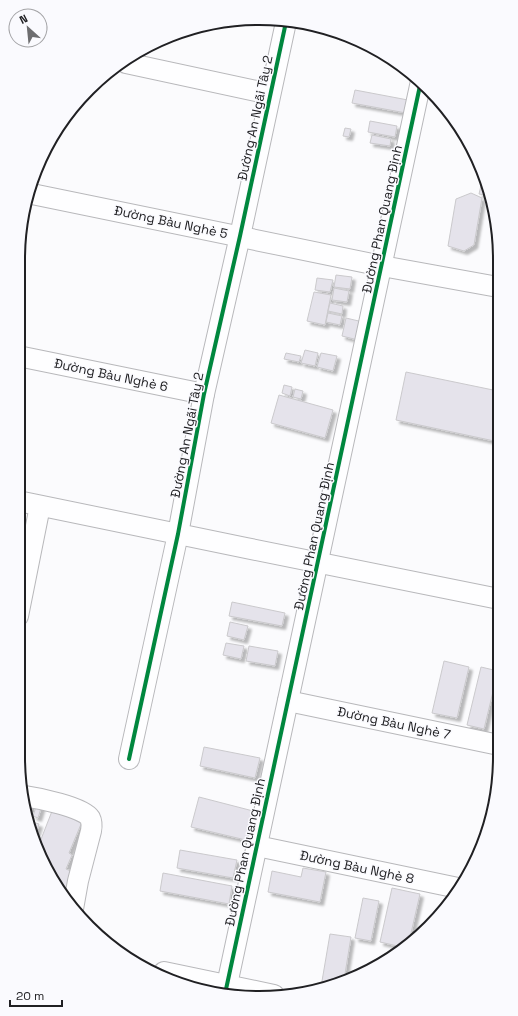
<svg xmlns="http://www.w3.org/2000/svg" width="518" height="1016" font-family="'Space Grotesk',sans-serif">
<defs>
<filter id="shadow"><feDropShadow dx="3.5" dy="3.5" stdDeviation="1" flood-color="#0004"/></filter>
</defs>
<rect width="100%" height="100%" fill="#fbfbfd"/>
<g fill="#e5e3eb" stroke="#cac9cc" filter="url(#shadow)">
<path d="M355,90L408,100L406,113L352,103Z"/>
<path d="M370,121L397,126L395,137L368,132Z"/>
<path d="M345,128L351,129L349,137L343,136Z"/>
<path d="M372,135L391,139L390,146L370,143Z"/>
<path d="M483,177L485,178L490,196L479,194Z"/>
<path d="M471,193L482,198L474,245L464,251L448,246L456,199Z"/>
<path d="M336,275L352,277L350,289L334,287Z"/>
<path d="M317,278L333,280L330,292L315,290Z"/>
<path d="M334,288L349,291L347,302L332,300Z"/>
<path d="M314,292L331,295L325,325L307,321Z"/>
<path d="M330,303L343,306L342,314L328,311Z"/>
<path d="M328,313L342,316L340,325L326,322Z"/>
<path d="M346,318L363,322L358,340L342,336Z"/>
<path d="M305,350L318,353L315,366L301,363Z"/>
<path d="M286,353L301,356L299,362L284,359Z"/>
<path d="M321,353L337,356L333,371L317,367Z"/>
<path d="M406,372L498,391L499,442L396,420Z"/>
<path d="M284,385L292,387L290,396L282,393Z"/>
<path d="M295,389L303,391L301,399L293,397Z"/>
<path d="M279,395L333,410L325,438L271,423Z"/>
<path d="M232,602L285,613L282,626L229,616Z"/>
<path d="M230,622L248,626L244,640L227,636Z"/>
<path d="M226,643L244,646L241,659L223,655Z"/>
<path d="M249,646L278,651L275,666L246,661Z"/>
<path d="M444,661L469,667L457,718L432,713Z"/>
<path d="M481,667L498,671L484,729L467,725Z"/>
<path d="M204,747L260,758L255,778L200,766Z"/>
<path d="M199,797L257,812L250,841L191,827Z"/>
<path d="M26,802L33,803L29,817H28Z"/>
<path d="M37,804L42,805L38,818L33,816Z"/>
<path d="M54,806L84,817L69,853L72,855L66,869L78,874L70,893L60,889L38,847Z"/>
<path d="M29,821L39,824L34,841L31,835Z"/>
<path d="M180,850L237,860L233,878L177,868Z"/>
<path d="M303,868L326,872L320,902L268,892L272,871L301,877Z"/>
<path d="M163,873L232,886L229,904L160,891Z"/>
<path d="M392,888L420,894L409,942L402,947L380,942Z"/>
<path d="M363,898L379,901L371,941L355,938Z"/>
<path d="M330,934L351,937L344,980L321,987Z"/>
</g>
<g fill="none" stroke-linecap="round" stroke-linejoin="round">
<g stroke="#b8b8bb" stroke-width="22">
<g id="street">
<path d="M126,63L270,94"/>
<path d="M32,194L382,266L498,287"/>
<path d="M18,356L204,394"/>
<path d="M18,501L246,548L499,599"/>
<path d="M18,616L40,506"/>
<path d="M288,701L499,745"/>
<path d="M129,759L178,534L204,394L240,236L286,22"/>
<path d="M24,796C38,798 83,807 90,818C92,822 92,826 91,831L78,881L73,909"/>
<path d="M257,846L458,888"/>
<path d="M164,972L274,995"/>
<path d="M225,994L421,81"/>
</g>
</g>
<use href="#street" stroke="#fefeff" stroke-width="20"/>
<g stroke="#fafafe" stroke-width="6">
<g id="cycleway">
<path d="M129,759L178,534L204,394L240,236L286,22"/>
<path d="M225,994L421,81"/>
</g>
</g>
<use href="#cycleway" stroke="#00873e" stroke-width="4"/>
</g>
<g text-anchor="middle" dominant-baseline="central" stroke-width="3" stroke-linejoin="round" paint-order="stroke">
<g font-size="13" fill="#202023" stroke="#fafafe">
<text transform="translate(255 118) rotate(-78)">Đường An Ngãi Tây 2</text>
<text transform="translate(382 219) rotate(-78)">Đường Phan Quang Định</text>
<text transform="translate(171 222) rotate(12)">Đường Bàu Nghè 5</text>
<text transform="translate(111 375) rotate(12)">Đường Bàu Nghè 6</text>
<text transform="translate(187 435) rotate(-79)">Đường An Ngãi Tây 2</text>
<text transform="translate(314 536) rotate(-78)">Đường Phan Quang Định</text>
<text transform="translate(394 723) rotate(12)">Đường Bàu Nghè 7</text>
<text transform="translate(245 852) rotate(-78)">Đường Phan Quang Định</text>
<text transform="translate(357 867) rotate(12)">Đường Bàu Nghè 8</text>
</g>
</g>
<path d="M0 0H518V1016H0ZM259 25H259A234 234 0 0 1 493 259V757A234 234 0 0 1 259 991H259A234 234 0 0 1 25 757V259A234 234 0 0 1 259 25Z" fill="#fafafe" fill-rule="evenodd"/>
<path fill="none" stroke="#202023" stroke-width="2" d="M259 25H259A234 234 0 0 1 493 259V757A234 234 0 0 1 259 991H259A234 234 0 0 1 25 757V259A234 234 0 0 1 259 25Z"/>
<g transform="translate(28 28) rotate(333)"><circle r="19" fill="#fafafe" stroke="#a3a3a6"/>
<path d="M0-3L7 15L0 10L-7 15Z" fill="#6d6d6f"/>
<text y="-6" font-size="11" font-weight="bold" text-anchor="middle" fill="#202023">N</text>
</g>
<path d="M10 1000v6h52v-6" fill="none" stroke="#202023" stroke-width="2"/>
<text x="16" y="1000" font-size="12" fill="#202023" stroke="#fafafe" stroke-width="3" paint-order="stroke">20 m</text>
</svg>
